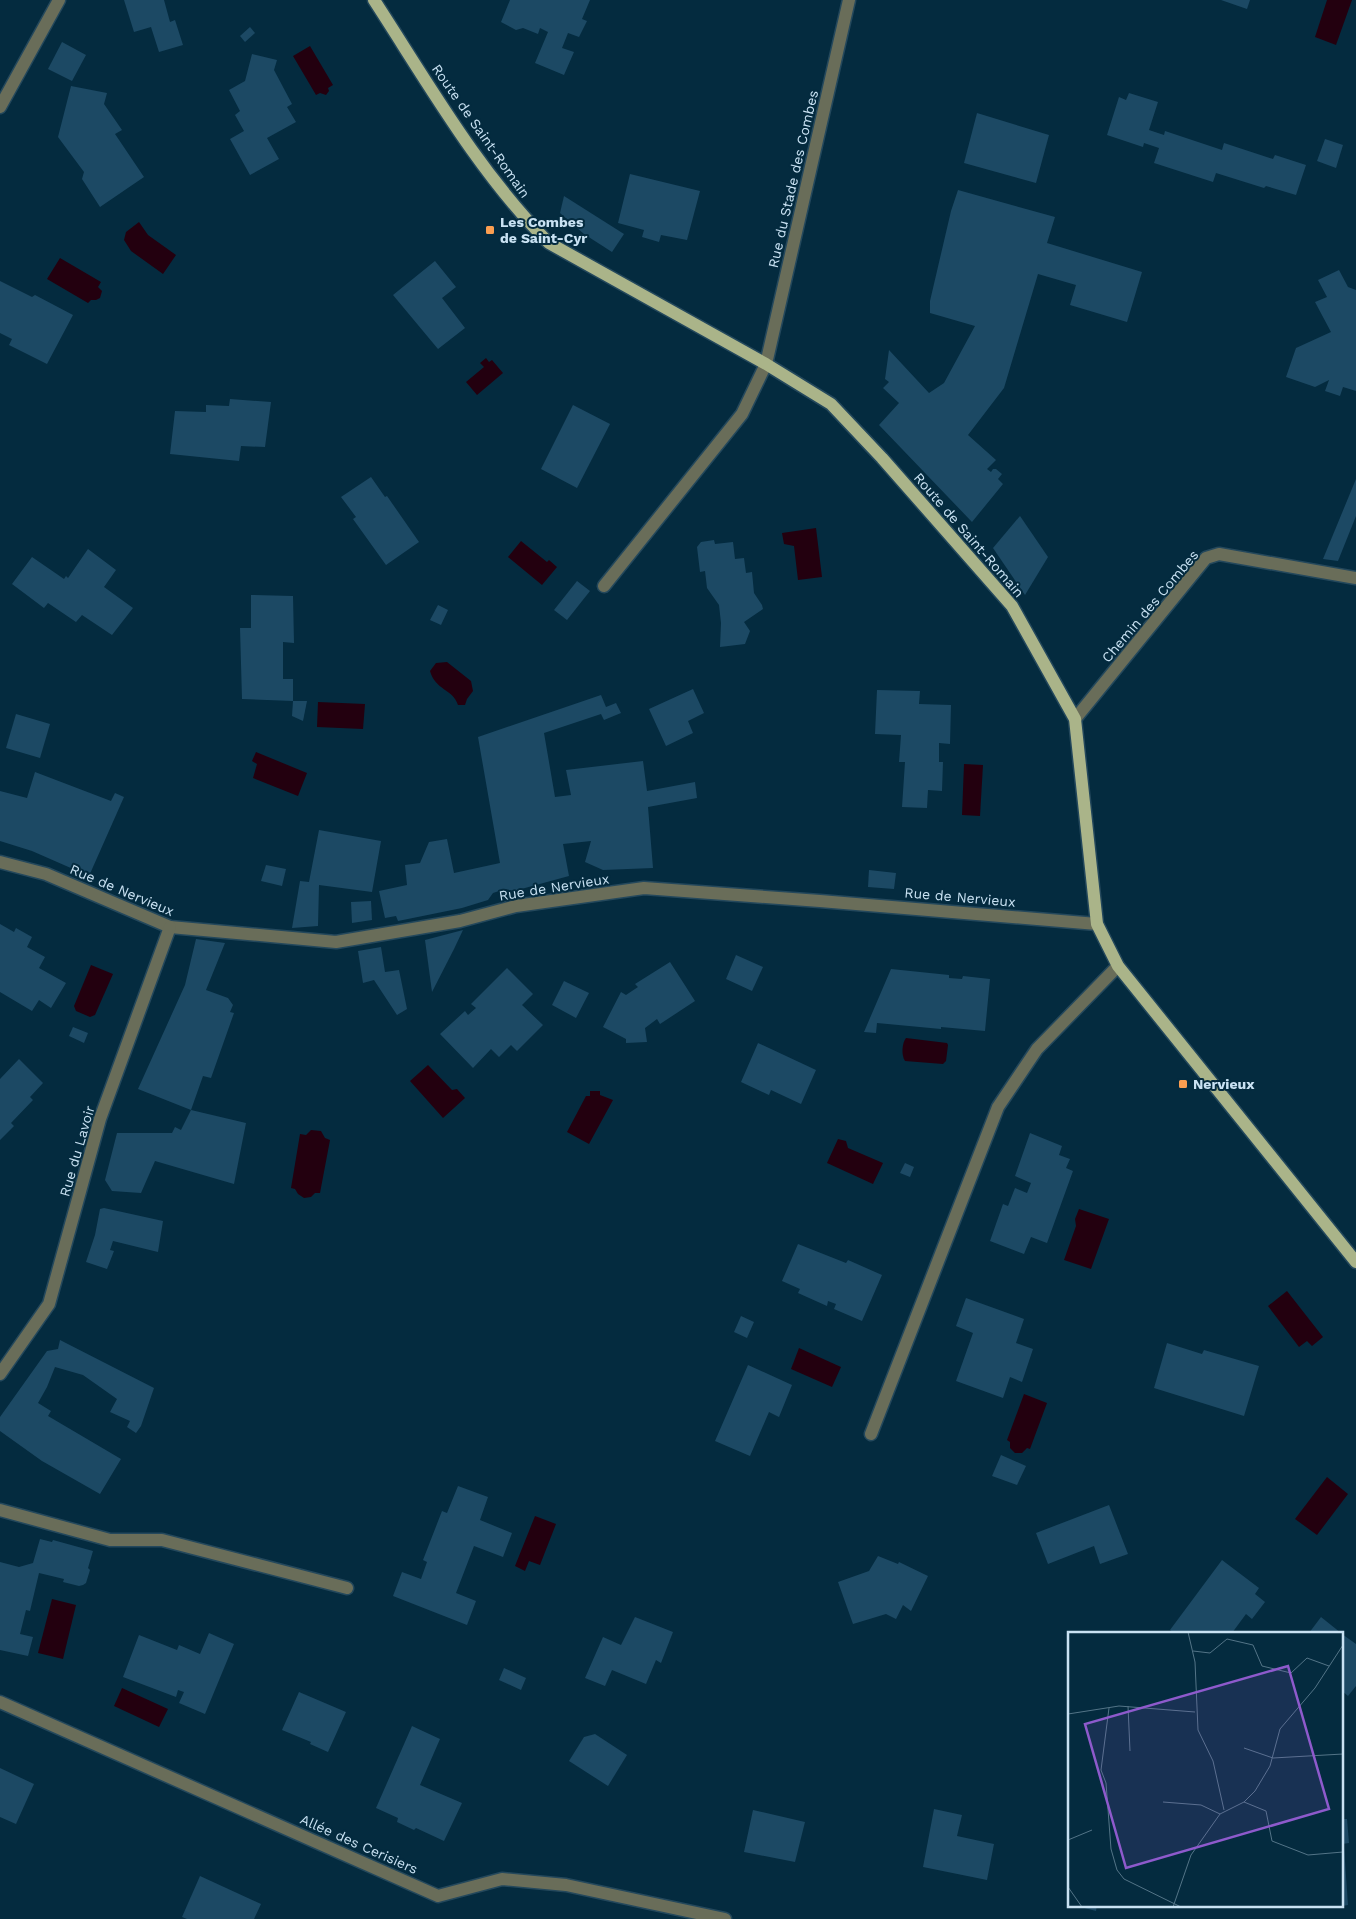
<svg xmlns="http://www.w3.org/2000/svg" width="1356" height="1919" font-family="'Work Sans',sans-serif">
<rect width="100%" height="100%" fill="#042b3f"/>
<g fill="#23000f">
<path d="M1327,0H1352L1336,45L1315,37Z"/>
<path d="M310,46L333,85L328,88L329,91L326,95L320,93L316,95L293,56Z"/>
<path d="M139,222L148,235L176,255L163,274L131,251L124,240L126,232Z"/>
<path d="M60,258L101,282L98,287L102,291L100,298L96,300H91L88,303L47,279Z"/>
<path d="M486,358L489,362L492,360L503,373L477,395L466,382L484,367L480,363Z"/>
<path d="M816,528L822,577L798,580L794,546L784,544L782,533Z"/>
<path d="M521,541L547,562L549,560L557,567L542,585L508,557Z"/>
<path d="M447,662L471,681L473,691L467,699L465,705H458C453,689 435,690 430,671L436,663Z"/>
<path d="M318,702L365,704L363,729L317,727Z"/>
<path d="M256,752L307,773L298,796L253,778L257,764L252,761Z"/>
<path d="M964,764L983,765L980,816L962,815Z"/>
<path d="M91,965L113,974L95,1015L90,1017L76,1011L74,1006Z"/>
<path d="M906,1038L947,1043L948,1045L946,1061L943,1064L905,1061C901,1055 902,1043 906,1038Z"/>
<path d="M428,1065L452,1090L457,1089L465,1098L443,1118L410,1081Z"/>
<path d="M590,1091H600V1095L613,1100L589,1144L567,1132L586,1096H590Z"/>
<path d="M311,1130L321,1131L325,1138L330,1140L320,1193H315L311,1197L304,1198L298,1194L295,1189L291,1188L300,1134L306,1135Z"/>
<path d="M838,1139L846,1141L848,1148L883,1163L873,1184L827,1163Z"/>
<path d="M1079,1209L1109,1219L1091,1269L1064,1260L1076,1226L1075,1219Z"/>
<path d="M1287,1291L1323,1337L1312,1346L1307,1341L1299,1347L1268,1306Z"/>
<path d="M799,1348L841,1367L832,1387L791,1369Z"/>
<path d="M1024,1394L1047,1403L1030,1449L1027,1448L1022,1453H1015L1010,1448V1442L1007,1440Z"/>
<path d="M1327,1477L1348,1494L1317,1535L1295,1519Z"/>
<path d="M535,1516L556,1524L540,1565L529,1561L525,1571L515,1566Z"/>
<path d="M52,1599L76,1605L63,1659L38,1653Z"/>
<path d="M122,1688L168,1709L159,1727L114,1706Z"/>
</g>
<g fill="#1c4964">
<path d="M124,0H164L170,22L175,20L183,45L159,52L151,27L134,32Z"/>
<path d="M510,0H590L582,19L587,21L579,37L568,33L562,48L574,52L564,75L535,63L548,32L540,28L538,34L523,28L516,30L501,22Z"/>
<path d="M1221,0H1250L1247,9Z"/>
<path d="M250,27L255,33L245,42L240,36Z"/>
<path d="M62,42L86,55L72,81L48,69Z"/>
<path d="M252,54L277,60L274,70L292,104L287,107L296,122L267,138L279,159L250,175L230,139L244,131L235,115L240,111L229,90L245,81Z"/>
<path d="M71,86L107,93L104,104L122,130L115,134L144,177L100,207L82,179L84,172L58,137Z"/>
<path d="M1129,93L1158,102L1149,130L1164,135L1165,131L1222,150L1224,143L1273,159L1275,155L1306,165L1296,195L1266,186L1264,188L1216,173L1213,182L1154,163L1159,148L1144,143L1143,147L1107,135L1119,97L1126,100Z"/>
<path d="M977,113L1049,135L1036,183L964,163Z"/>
<path d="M1325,139L1343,145L1336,168L1317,161Z"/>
<path d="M630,174L700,191L687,240L661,235L659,242L642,237L644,230L618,223Z"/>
<path d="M958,190L1055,217L1047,243L1142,272L1127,322L1070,305L1076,285L1038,274L1004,388L968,435L996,460L987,469L991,472L993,469H996L1002,474L998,479L1003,484L972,522L879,425L899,403L883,388L889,382L885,379L889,350L929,393L944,383L975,326L930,313V301L951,211Z"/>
<path d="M564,196L624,234L612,252L584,234L560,213Z"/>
<path d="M435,261L456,287L442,298L465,328L438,349L393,295Z"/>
<path d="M1339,270L1348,287L1356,290V391L1343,387L1340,396L1325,391L1329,380L1315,387L1286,377L1296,348L1331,332L1315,302L1327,297L1318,280Z"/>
<path d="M0,281L32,297L35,295L73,315L47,364L9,345L12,339L0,333Z"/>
<path d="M230,399L271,402L265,447L241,446L239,461L170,454L175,411L206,412V405L229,406Z"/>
<path d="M573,405L610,424L577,488L541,469Z"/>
<path d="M371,477L385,497L387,496L419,542L386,565L353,519L356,517L341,497Z"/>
<path d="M1356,479V516L1338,561L1323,559Z"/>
<path d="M1020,516L1048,557L1025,595L993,548Z"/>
<path d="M714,540L715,544L733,542L735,559L744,558L746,573L752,572L754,593L762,605L763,609L744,622L750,631L745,644L720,647L721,623L719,605L707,588L705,571L700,572L697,547L701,542Z"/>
<path d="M88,549L116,570L104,587L133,608L112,635L82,615L76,622L48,603L44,608L12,584L32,557L64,579L66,576L68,578Z"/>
<path d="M577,581L590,591L567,620L554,610Z"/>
<path d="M251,595L293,596L294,643L283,642V679H293V701L242,699L240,628H251Z"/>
<path d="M438,605L448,610L441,625L430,620Z"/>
<path d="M693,689L704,713L688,721L693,733L666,746L649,709Z"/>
<path d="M877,690L920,691L919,704L951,705L950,744L939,743V762H943L942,791L928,790L927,808L902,807L905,762H899L901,735L875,734Z"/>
<path d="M601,695L606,707L616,703L621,713L604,720L601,714L544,733L555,797L571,795L566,770L643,761L647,791L695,782L697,798L648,807L653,868L603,870L585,862L591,841L563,844L569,876L514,891L505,889L493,893L488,900L462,908L398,921L396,916L385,918L379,891L407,885L405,865L420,863L429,842L447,839L454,873L500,863L478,737Z"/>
<path d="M293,701H307L303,721L292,716Z"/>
<path d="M16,714L50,724L40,758L6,748Z"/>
<path d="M35,772L111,801L115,793L124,797L89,876L32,851L0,841V791L27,798Z"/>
<path d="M319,830L381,841L372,892L319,885L318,926L292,928L300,881L309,882Z"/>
<path d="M266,865L286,869L282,886L261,881Z"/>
<path d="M869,870L896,873L894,889L868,887Z"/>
<path d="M371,901L372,920L352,923L351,902Z"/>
<path d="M0,924L14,932L16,928L32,937L27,947L45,957L39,968L66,983L51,1008L39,1000L32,1011L0,992Z"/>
<path d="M463,930L454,949L432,992L425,940Z"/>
<path d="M196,939L225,943L206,990L228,998L233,1005L230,1012L234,1013L211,1078L203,1076L191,1110L138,1089L185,985Z"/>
<path d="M381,947L385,972L399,970L407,1009L397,1015L374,980L363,983L358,951Z"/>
<path d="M736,955L763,967L752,991L726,979Z"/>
<path d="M670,962L695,1001L660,1024L657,1019L645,1028L647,1042L626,1043V1039L603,1027L621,992L626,995L638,987L635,984Z"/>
<path d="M507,968L533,994L522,1005L543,1025L517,1051L511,1045L499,1057L491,1049L473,1068L440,1034L465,1011L468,1015L476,1008L471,1004Z"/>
<path d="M891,969L949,975V978L962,979L963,976L990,979L985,1031L941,1027V1029L877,1023L876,1033L864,1032Z"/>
<path d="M564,981L589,993L576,1018L552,1005Z"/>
<path d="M73,1027L88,1033L84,1043L69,1036Z"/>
<path d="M758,1043L816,1070L801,1104L771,1090L769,1095L741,1082Z"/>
<path d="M19,1059L43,1083L30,1097L33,1100L11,1123L14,1126L0,1140V1079Z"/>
<path d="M191,1110L246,1123L234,1184L155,1161L141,1193L112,1191L105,1180L117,1133H172L175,1127L181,1130Z"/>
<path d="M1030,1133L1062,1146L1059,1155L1070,1159L1066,1168L1073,1171L1047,1243L1031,1237L1024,1254L990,1241L1003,1204L1008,1206L1015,1188L1027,1193L1031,1183L1015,1176Z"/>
<path d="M905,1163L914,1167L910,1177L900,1173Z"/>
<path d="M104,1208L163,1221L158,1252L113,1241L110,1250L114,1251L107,1269L86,1262L95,1235L100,1209Z"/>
<path d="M798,1244L846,1263L848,1260L882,1275L862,1321L834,1309L836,1304L828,1301L827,1306L798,1293L800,1289L782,1281Z"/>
<path d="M966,1298L1024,1319L1016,1343L1033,1349L1022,1382L1010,1377L1003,1398L956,1381L973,1333L956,1326Z"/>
<path d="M741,1316L754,1322L747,1338L734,1332Z"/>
<path d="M60,1340L154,1388L141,1426L136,1433L127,1427L130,1421L110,1412L117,1399L83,1375L55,1367L47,1387L38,1403L51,1411L48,1416L121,1459L100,1494L42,1461L0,1431V1417L47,1351L58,1349Z"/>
<path d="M1167,1343L1202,1354L1204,1350L1259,1366L1244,1416L1154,1388Z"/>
<path d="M748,1365L792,1385L779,1417L769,1412L750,1456L715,1441Z"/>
<path d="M1001,1455L1026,1466L1017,1485L992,1476Z"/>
<path d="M458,1486L488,1497L480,1520L512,1533L503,1557L474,1546L456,1593L476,1601L467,1625L393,1596L402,1572L421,1579L427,1562L423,1560L442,1511L447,1513Z"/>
<path d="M1109,1505L1128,1554L1100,1564L1094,1546L1048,1564L1036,1533Z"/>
<path d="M40,1539L52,1542L53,1540L93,1551L88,1568L90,1570L86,1583L83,1585L79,1586L63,1582L64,1579L39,1573L30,1611L26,1610L20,1634L33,1637L28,1656L0,1650V1562L19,1567L33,1563Z"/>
<path d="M878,1556L898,1564L899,1562L928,1576L911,1611L903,1605L896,1619L886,1614L853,1624L838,1582L869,1571Z"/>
<path d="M1222,1560L1259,1588L1255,1594L1265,1602L1252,1619L1246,1614L1232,1633H1174L1170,1630Z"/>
<path d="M635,1617L673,1632L661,1663L656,1660L646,1684L612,1670L605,1686L585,1678L603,1637L621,1645Z"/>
<path d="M1321,1617L1341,1633H1309Z"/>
<path d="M209,1633L234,1644L205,1714L179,1703L184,1692L178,1690L176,1697L123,1677L139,1635L177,1650L179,1645L200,1654Z"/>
<path d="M1342,1634L1356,1644V1686L1348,1696L1342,1691Z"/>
<path d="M504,1668L526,1678L521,1690L499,1680Z"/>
<path d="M299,1692L346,1712L328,1752L310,1744L311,1742L282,1730Z"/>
<path d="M412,1726L440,1739L420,1785L462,1803L444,1841L416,1828L414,1830L397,1822L398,1818L376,1808Z"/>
<path d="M595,1734L627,1755L608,1786L569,1761L584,1737Z"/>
<path d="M0,1768L34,1784L16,1824L0,1817Z"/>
<path d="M934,1809L962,1815L957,1836L994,1844L987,1880L923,1867Z"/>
<path d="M753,1810L805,1822L795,1862L744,1852Z"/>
<path d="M1342,1819H1347L1349,1843L1342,1844Z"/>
<path d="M1342,1847H1344L1348,1905L1342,1906Z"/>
<path d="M200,1876L261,1904L254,1919H187L182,1917Z"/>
<path d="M1073,1905H1097L1096,1911Z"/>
</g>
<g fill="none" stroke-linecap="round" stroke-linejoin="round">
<g stroke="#24485c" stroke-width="15">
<g id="minor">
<path d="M0,107L59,0"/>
<path d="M604,586L742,414L766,364L849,0"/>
<path d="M1075,719L1206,558L1219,554L1356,578"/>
<path d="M0,862L46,874L170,927L336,942L460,921L516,906L644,888L820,901L1097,924"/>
<path d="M0,1374L49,1304L100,1119L170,927"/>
<path d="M871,1434L998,1107L1037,1049L1118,966"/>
<path d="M0,1510L110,1540H162L347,1588"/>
<path d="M0,1702L438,1896L502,1879L566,1885L725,1919"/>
</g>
</g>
<g stroke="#24485c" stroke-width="15">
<path id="major" d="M374,0C428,83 479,173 549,243L766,364L831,404L882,458L1012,606L1075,719L1097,924L1118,966L1356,1262"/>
</g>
<use href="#minor" stroke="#696d59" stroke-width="12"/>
<use href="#major" stroke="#aab489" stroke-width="12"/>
</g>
<g fill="#fb9e51" stroke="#042b3f" stroke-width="2">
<rect x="485" y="225" width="10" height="10" rx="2.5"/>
<rect x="1178" y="1079" width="10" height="10" rx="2.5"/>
</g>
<g text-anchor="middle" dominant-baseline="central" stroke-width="4" stroke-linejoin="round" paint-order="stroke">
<g font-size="14" fill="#c9e2f3" stroke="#042b3f">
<text transform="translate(481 131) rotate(55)">Route de Saint-Romain</text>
<text transform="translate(793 179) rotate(-77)">Rue du Stade des Combes</text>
<text transform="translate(969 535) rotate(49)">Route de Saint-Romain</text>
<text transform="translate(1150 606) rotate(-50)">Chemin des Combes</text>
<text transform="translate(554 887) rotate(-9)">Rue de Nervieux</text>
<text transform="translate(122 890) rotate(23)">Rue de Nervieux</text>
<text transform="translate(960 897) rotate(5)">Rue de Nervieux</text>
<text transform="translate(77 1151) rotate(-74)">Rue du Lavoir</text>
<text transform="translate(359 1844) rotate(24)">Allée des Cerisiers</text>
</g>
<g font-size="14" font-weight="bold" fill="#c9e2f3" stroke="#042b3f" text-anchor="start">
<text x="500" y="222">Les Combes<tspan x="500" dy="16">de Saint-Cyr</tspan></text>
<text x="1193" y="1084">Nervieux</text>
</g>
</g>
<g transform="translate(1068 1632)">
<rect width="275" height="275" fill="#042b3f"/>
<path fill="none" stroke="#537487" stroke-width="1" d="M120,0L127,30L130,98L145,129L156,178M125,19L142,21L159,7L185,13L194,34L223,41L239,26L261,34M60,74L62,119M41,76L33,138L38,151L43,217L49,238L56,247L113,275M0,82L51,74L127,80M176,116L205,126L275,122M95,170L133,173L152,182M176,170L198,179L204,209L240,223L275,220M0,208L24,198M0,255L14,275M105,275L123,223L152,182L176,170L187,159L202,134L212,97L247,56L275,13"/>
<path fill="#8e5acc" fill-opacity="0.15" stroke="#8e5acc" stroke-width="2.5" d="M220,34L261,177L58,236L17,92Z"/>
<rect width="275" height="275" fill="none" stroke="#c9e2f3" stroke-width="2.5"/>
</g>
</svg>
